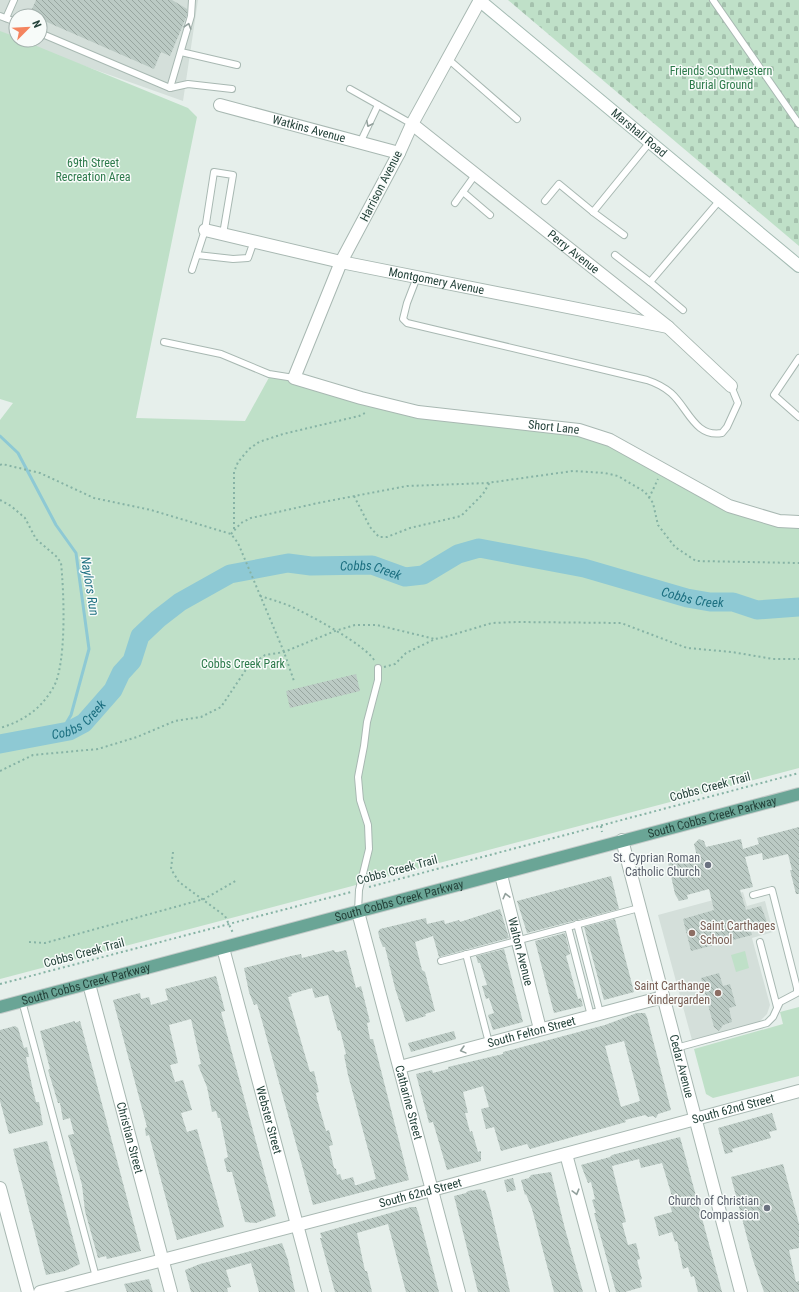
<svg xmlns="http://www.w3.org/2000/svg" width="799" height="1292" font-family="'Roboto Condensed',sans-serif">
<defs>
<pattern id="cemetery-stones" width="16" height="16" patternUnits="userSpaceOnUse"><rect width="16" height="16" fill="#bfe0c8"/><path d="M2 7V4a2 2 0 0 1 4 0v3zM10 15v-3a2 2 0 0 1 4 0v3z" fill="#a4c1ad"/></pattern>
<pattern id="building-back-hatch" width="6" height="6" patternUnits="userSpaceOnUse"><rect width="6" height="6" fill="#bbcac4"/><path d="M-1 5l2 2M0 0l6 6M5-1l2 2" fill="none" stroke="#98a6a0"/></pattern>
</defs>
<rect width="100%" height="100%" fill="#e6efeb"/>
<g fill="#d4dfda" fill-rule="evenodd">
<path d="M0,0H198L183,101L0,36ZM16,16H40V40H16Z"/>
<path d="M743,892L747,906L765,901L773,932L752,938L770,1005L767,1014L758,1023L692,1040L658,915Z"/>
</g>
<g fill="#bfe0c8">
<path d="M0,31L16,37V40H22L188,108L197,117L136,418L245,421L272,372L450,416L598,437L764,516H799V768L0,979V420L13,403L0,399Z"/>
<path d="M745,951L749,968L736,972L731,955Z"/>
<path d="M799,1007V1076L713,1098L706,1094L694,1049L783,1024L780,1012Z"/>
</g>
<path fill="url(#cemetery-stones)" d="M508,0H799V246Z"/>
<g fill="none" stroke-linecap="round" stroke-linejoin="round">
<path stroke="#8ec9d4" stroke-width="3" d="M0,436L18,453L56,525L76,553L89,649L71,715L61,732"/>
<path stroke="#8ec9d4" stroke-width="19" id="s1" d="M0,744L69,731L84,723L113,690L121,673L132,661L140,636L158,619L180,602L230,574L288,563L311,566L372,565L405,577L423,575L458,554L479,548L584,568L687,598L710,602H733L757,610L799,607"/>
</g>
<g fill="url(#building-back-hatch)" fill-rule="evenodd">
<path d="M36,0H172L187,9V15L170,56L161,52L154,69L40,19V16H29Z"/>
<path d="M356,674L360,691L290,708L286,691Z"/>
<path d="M799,827V894H796L790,870H792L788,854L763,860L762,853L745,857L753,887L740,890L746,910L761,906L767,922H765L767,926L751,931L752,935L691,951L683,919L714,910L709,889L687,895L688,899L679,901L675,894L668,862L678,859L679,862L697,856L694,844L699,839L704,841L706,847L741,839L743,849L759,844L757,838Z"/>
<path d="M611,876L619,909L527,933L517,901Z"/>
<path d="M500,909L509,938L439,957L433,936L415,942L422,970L425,972L435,1011L425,1014L426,1016L406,1022L395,988L385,947H383L380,940L378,932L380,929L426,918L427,924L444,920L445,924L459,920L460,922Z"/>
<path d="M615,919L634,992L604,1000L584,927Z"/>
<path d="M565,933L570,954L566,956L578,999L581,998L583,1006L554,1013L535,941Z"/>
<path d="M504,949L523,1022L493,1030L488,1015L494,1013L489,998L486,999L482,986L487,985L480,963H478L476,956Z"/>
<path d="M334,950L335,952H338L346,950L356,988L361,986L370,1022L367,1023L370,1039H373L409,1180L313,1205L262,1021L257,1004L254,1005L249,992L244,968L291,956L301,954L302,958ZM312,988L315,998L328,995L338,1031L340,1030L346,1054L344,1055L348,1075L376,1179L357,1185H355L353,1177L342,1180L340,1174L337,1175L336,1169L334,1168L329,1146L333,1145L329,1130L326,1131L317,1099L316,1093L319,1092L314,1071L310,1072L288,997L292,996L291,994Z"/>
<path d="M719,973L723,986L730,984L736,1006L729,1008L732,1022L723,1025L719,1031L714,1027L701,978Z"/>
<path d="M216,976L225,1011L221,1012L276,1216L256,1223L245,1222L232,1172H227L224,1159L228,1157L220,1118H218L216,1111L212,1112L207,1087L198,1065L201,1064L191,1019L169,1025L178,1063L170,1065L175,1082L183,1080L192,1110L181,1113L187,1132L197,1129L224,1227L177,1240L149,1135L146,1136L145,1128L147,1127L113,1000L140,993L141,999L149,997L151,1005L168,1000L165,989Z"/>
<path d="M637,1013H645L647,1017L671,1110L658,1114L656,1118L653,1116L648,1117L645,1115L625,1120L626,1122L530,1149L527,1144L501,1151L494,1127L486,1129L481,1109L489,1107L483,1086L463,1092L468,1113H465L470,1132L472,1131L478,1152L481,1151V1161L447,1170L433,1122L429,1123L416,1074L432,1070L433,1073L448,1069V1067L503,1054V1052L605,1025ZM624,1041L640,1101L621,1107L605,1046Z"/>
<path d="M75,1021V1023L80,1021L141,1251L107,1259L106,1256L98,1258L85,1211L82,1185L68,1135L74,1134L70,1118L63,1120L60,1103H58L48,1070L50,1069L40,1031Z"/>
<path d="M15,1026L18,1028L24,1048L27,1047L29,1057H26L32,1086L36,1102H39L43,1125L9,1134L0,1101V1030Z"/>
<path d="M454,1031L456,1039L411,1052L408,1043Z"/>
<path d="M772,1113L777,1130L769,1132L771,1138L732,1149L733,1152L725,1154L718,1128Z"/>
<path d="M680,1137L722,1292H698L694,1276L691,1277L688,1267L683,1269L677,1241L675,1242L672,1232L659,1236L654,1217L672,1212L669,1202L672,1201L671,1193L662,1163L641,1168L639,1159L612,1166L626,1222L622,1223L628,1245L636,1243L640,1259L637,1260L642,1279L640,1280L642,1287L625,1292H616L594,1213H596L592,1200L595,1199L591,1182L588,1183L581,1165L610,1157L612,1155Z"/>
<path d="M47,1141L80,1264L65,1271L46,1275L13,1149Z"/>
<path d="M783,1164L799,1224V1248L789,1250L796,1282L799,1281V1292H764L753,1260L731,1177Z"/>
<path d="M551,1172L565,1229L583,1292H554L532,1209L526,1194L525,1195L521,1180L529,1178L531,1175Z"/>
<path d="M513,1178L516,1190L507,1192L504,1180Z"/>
<path d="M481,1189L482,1191L485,1190L490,1206L510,1292H478L454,1196L466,1193L468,1191Z"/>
<path d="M411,1207H416L418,1212L439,1292H406L388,1224L357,1233L365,1271H367L372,1292H335L320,1238H322L320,1233Z"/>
<path d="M282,1243L288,1260L295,1292H259L251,1263L226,1270L231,1287L227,1288L228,1292H191L185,1270L200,1264Z"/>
<path d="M149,1279L153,1292H127L124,1284Z"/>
</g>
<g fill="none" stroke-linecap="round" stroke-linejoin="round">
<g stroke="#a8b8b2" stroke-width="8">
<g id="service">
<path d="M713,0L799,124"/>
<path d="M0,16L16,22"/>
<path d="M6,18L14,0"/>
<path d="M40,33L170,88L188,84L232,89"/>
<path d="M181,52L237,65"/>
<path d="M448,59L517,119"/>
<path d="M170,88L191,16L192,0"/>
<path d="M350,89L412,124"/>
<path d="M360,143L378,105"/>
<path d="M463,192L490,215"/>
<path d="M545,201L559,184L593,212L650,142"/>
<path d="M455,203L475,175"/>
<path d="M593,212L624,235"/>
<path d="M197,255L233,259L248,258L254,241"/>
<path d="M615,255L650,282"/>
<path d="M192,270L205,230L214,172L233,175L223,234"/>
<path d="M417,277L407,303L403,319L407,323L647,380C656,383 664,387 671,393C688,408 695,438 722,433L727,427L738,403L731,386"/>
<path d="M683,310L650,282L720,200"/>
<path d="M164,342L221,354L269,374L294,378"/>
<path d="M799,358L774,395L799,417"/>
<path d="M358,912L359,890L369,849L368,825L360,800L358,777L364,746L367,722L378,680V668"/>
<path d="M577,924L600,1013"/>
<path d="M568,927L591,1016"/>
<path d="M760,942L777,1007"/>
<path d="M466,954L489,1043"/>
<path d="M441,961L639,908"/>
<path d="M22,1001L96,1277"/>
<path d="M676,1048L767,1023L773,1017L780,1002L797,993V988L772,890L753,895"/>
</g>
</g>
<g stroke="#a8b8b2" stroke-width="14">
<g id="minor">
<path id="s2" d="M480,0L412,124L399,153L341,262L294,378L361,398L418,412L579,430L610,440L729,506L779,521L799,522"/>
<path id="s3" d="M220,105L399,153"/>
<path id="s4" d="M412,124L668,327L731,386"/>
<path id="s5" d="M205,230L341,262L668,327"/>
<path id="s6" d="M501,875L540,1029"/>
<path id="s7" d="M358,912L459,1292"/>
<path id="s8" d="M223,948L315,1292"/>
<path id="s9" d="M89,984L171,1292"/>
<path id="s10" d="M400,1067L663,997"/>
<path d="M566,1154L603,1292"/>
<path d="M0,1188L28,1292"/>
<path id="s11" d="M40,1292L432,1190L799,1091"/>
</g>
</g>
<g stroke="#a8b8b2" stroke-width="14">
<g id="tertiary">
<path id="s12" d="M622,840L741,1292"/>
</g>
</g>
<g stroke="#a4bbb3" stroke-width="14">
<g id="secondary">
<path id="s13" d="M479,0L799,266"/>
</g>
</g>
<g stroke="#c2cac8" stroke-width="14">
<g id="primary">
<path id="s14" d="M0,1007L799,794"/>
</g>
</g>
<g stroke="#86b3a5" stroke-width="2" stroke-dasharray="2 3" stroke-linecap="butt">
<path d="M0,465L2,464L40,473L94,498L151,510L231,534L238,543L284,652L294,681"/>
<path d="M354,496L370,527L379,537H387L410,528L461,516L483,494L490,482"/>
<path d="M649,498L658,479"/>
<path d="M0,500L11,506L25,518L36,539L57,557L61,563C64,591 67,665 53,688C40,710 23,721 0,728"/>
<path d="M234,529V472L238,462L249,449L259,442L283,434L359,416L367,412"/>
<path d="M231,534L241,523L251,518L318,503L407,486L487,483L573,471L605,473L618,476L645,492L653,503L658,525L675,547L696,561L799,563"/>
<path d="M260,596C270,599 280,602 290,606C306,613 370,647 375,662"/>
<path d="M384,667L395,664L406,653L435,639L445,637L492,623L517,622L621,623L687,648L732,652L773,659H799"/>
<path d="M0,771L33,755L98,749L137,737L175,721L201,717L221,707L247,668L265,655L284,652L335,631L355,625H377L435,639"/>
<path d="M601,826L602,832"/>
<path d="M173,852L171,869L179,882L225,916L233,933"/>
<path d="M369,887L799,773"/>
<path d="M29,942L45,943L204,899L237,880"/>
<path d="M0,984L351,892"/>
</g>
<use href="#service" stroke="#fff" stroke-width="6"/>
<use href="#minor" stroke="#fff" stroke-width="12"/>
<use href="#tertiary" stroke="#fff" stroke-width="12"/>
<use href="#secondary" stroke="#fff" stroke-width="12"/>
<use href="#primary" stroke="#6aa596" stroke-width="12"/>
</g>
<defs><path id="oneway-chevron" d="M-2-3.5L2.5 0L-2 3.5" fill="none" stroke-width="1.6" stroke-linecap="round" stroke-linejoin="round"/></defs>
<g stroke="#92a09c">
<use href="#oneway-chevron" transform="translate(188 26) rotate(-73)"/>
<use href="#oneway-chevron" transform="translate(369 124) rotate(116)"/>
<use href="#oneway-chevron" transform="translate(506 896) rotate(-104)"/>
<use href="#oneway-chevron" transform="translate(463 1050) rotate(165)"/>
<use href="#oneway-chevron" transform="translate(576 1192) rotate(75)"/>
</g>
<g fill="#6b7280" stroke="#f7fbf9" stroke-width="1.5">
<circle cx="708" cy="865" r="4"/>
<circle cx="767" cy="1208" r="4"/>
</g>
<g fill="#8d6e63" stroke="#f7fbf9" stroke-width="1.5">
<circle cx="692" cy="933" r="4"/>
<circle cx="718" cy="993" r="4"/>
</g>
<g text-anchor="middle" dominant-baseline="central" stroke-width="3" stroke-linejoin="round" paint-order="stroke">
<g font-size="12" fill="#2d7a4b" stroke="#f7fbf9">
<text x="721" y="71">Friends Southwestern<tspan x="721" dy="14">Burial Ground</tspan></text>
<text x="93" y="163">69th Street<tspan x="93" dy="14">Recreation Area</tspan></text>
<text x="243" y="664">Cobbs Creek Park</text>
</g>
<g font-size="12" fill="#24423a" stroke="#f7fbf9">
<text stroke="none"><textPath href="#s3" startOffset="92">Watkins Avenue</textPath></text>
<text stroke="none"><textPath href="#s13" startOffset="208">Marshall Road</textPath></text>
<text transform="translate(381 186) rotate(-63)">Harrison Avenue</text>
<text stroke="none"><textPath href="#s4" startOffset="206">Perry Avenue</textPath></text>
<text stroke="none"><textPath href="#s5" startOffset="237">Montgomery Avenue</textPath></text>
<text stroke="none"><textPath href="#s2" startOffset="687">Short Lane</textPath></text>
<text transform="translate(710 787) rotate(-15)">Cobbs Creek Trail</text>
<text stroke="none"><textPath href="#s14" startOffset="737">South Cobbs Creek Parkway</textPath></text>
<text transform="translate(397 870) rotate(-15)">Cobbs Creek Trail</text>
<text stroke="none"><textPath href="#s14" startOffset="413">South Cobbs Creek Parkway</textPath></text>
<text stroke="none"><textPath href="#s6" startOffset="79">Walton Avenue</textPath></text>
<text transform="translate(84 953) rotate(-15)">Cobbs Creek Trail</text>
<text stroke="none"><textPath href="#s14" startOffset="89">South Cobbs Creek Parkway</textPath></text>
<text stroke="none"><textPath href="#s10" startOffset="136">South Felton Street</textPath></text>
<text stroke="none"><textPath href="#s12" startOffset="234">Cedar Avenue</textPath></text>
<text stroke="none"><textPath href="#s7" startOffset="197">Catharine Street</textPath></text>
<text stroke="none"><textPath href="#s11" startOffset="717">South 62nd Street</textPath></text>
<text stroke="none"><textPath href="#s8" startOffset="178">Webster Street</textPath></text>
<text stroke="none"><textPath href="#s9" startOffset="159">Christian Street</textPath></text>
<text stroke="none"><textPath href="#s11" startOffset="393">South 62nd Street</textPath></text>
</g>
<g font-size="12" fill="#5b616d" stroke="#f7fbf9" text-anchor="end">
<text x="700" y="858">St. Cyprian Roman<tspan x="700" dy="14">Catholic Church</tspan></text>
<text x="759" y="1201">Church of Christian<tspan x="759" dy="14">Compassion</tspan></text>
</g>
<g font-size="12" fill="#785e54" stroke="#f7fbf9" text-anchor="start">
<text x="700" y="926">Saint Carthages<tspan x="700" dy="14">School</tspan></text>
<text x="710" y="986" text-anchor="end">Saint Carthange<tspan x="710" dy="14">Kindergarden</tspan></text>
</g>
<g font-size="13" font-style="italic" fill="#1c6f80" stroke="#f7fbf9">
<text stroke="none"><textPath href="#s1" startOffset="445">Cobbs Creek</textPath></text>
<text transform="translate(90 586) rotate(81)">Naylors Run</text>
<text stroke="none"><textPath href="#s1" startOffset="781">Cobbs Creek</textPath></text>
<text stroke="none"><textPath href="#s1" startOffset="84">Cobbs Creek</textPath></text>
</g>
</g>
<g transform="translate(28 28) rotate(66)"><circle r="19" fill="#f7fbf9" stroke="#a3b1ad"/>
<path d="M0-3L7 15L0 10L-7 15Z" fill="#f4845f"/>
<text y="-6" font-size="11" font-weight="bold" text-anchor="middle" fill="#24423a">N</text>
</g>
</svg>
